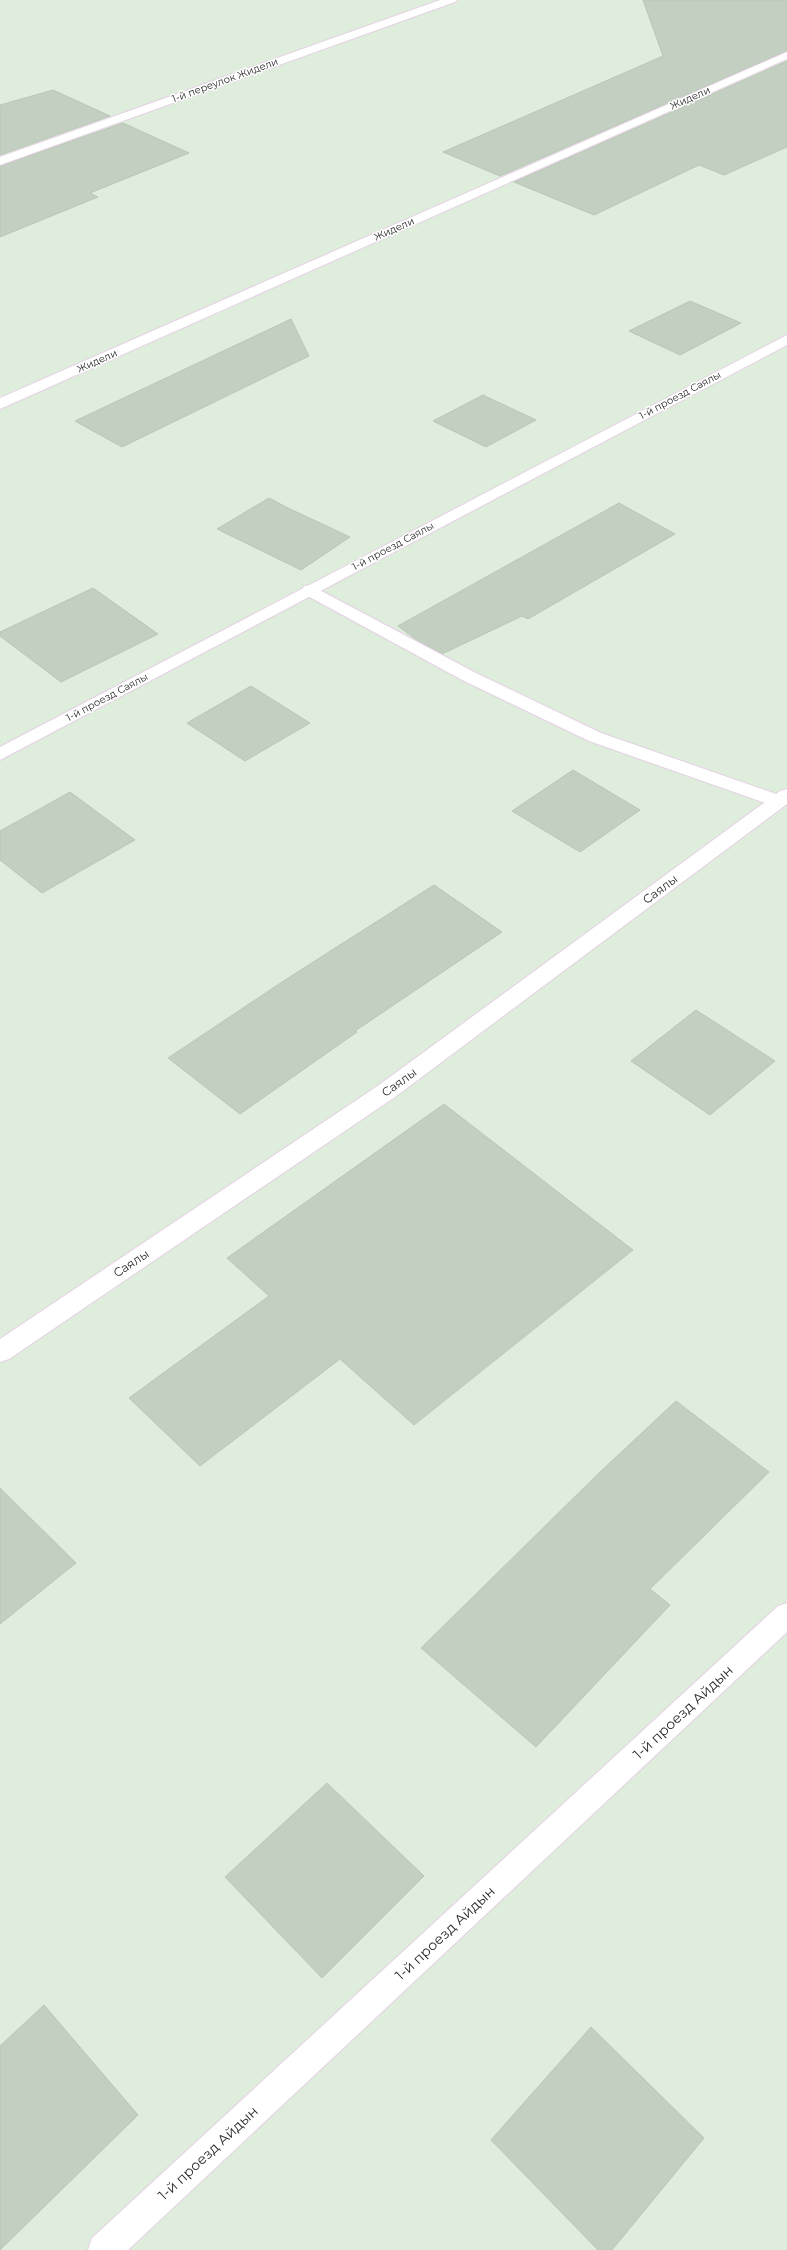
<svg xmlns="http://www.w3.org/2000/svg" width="787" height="2250" font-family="Montserrat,sans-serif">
<rect width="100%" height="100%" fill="#dfeddc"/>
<g fill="#c3cfc1" stroke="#b8c8b5">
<path d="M643,0H787V51L500,176L443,152L663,56Z"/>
<path d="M787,61V147L724,175L699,165L594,215L514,182Z"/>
<path d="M53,90L110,116L0,155V105Z"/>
<path d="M123,123L189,153L90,193L98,197L0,237V166Z"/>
<path d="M690,301L741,323L680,355L629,331Z"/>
<path d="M291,319L309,356L122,447L75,421Z"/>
<path d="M483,395L536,420L486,447L433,421Z"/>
<path d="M269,498L288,508L350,537L301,570L217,529Z"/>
<path d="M619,503L675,534L528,619L522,616L442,654L418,641L398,626Z"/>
<path d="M93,588L158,634L61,682L0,636V632Z"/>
<path d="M251,686L310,723L245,761L187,723Z"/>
<path d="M573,770L640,810L580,852L512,811Z"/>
<path d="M70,792L135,840L42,893L0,860V831Z"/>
<path d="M434,885L502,932L355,1031L357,1032L240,1114L168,1058L285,980Z"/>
<path d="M696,1010L775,1061L710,1115L631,1061Z"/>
<path d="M444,1104L633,1250L414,1425L340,1359L200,1466L129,1398L269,1296L227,1258Z"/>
<path d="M676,1401L769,1472L650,1589L670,1605L536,1747L421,1648L599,1473Z"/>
<path d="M0,1488L76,1563L0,1624Z"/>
<path d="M327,1783L424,1876L322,1978L225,1877Z"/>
<path d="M44,2005L138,2115L0,2250V2046Z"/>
<path d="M591,2027L704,2138L612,2250H598L491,2140Z"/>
</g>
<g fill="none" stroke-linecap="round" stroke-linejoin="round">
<g stroke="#e4d1e3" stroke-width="2">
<path id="service" d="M310,585L476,673L601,733L785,797L787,802L785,805L778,807L771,805L589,741L464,681L304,594L302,590L304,586Z"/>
</g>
<g stroke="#e4d1e3" stroke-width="2">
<g id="minor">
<path d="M440,0H457L455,2L0,165V157Z"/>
<path d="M787,52V59L0,409V398Z"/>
<path d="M787,335V345L0,760V747Z"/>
<path d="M787,789V804L395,1097L9,1359L0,1362V1339L379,1085L780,791Z"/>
<path d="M787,1603V1632L128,2250H88L92,2238L778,1606Z"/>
</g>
</g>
<use href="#service" fill="#fff" fill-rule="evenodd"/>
<use href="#minor" fill="#fff" fill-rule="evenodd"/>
</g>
<g text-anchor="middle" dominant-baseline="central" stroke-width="3" stroke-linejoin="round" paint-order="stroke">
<g font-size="10" fill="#2a2a2a" stroke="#fff">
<text transform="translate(225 80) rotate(-20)">1-й переулок Жидели</text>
<text transform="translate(690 98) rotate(-24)">Жидели</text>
<text transform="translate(394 229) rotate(-24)">Жидели</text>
<text transform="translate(97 361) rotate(-24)">Жидели</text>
<text transform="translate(680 395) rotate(-28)">1-й проезд Саялы</text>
<text transform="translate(393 546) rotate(-28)">1-й проезд Саялы</text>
<text transform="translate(107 697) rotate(-28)">1-й проезд Саялы</text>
</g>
<g font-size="12" fill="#2a2a2a" stroke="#fff">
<text transform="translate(660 889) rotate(-37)">Саялы</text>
<text transform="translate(399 1082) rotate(-36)">Саялы</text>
<text transform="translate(131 1263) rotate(-34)">Саялы</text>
</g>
<g font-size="14" fill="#2a2a2a" stroke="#fff">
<text transform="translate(683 1712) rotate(-43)">1-й проезд Айдын</text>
<text transform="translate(445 1933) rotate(-43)">1-й проезд Айдын</text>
<text transform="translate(208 2153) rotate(-43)">1-й проезд Айдын</text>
</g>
</g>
</svg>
